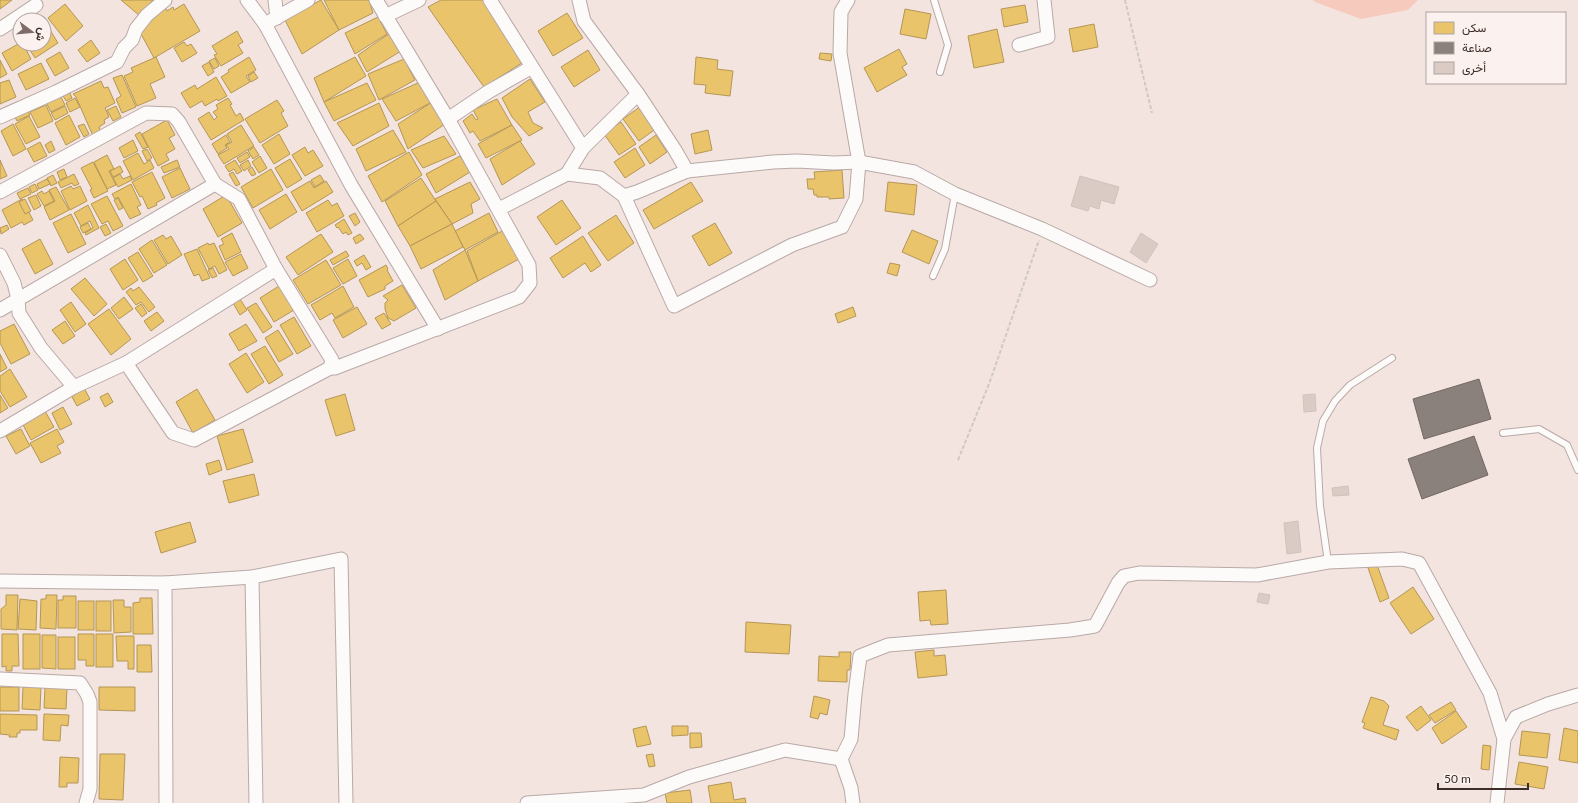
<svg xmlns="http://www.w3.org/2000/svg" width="1578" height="803" font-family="Lato,Vazirmatn,sans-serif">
<rect width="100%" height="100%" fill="#f3e4e0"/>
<path fill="#f6cabd" d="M1313,0H1418L1408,10L1361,19L1315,2Z"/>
<g fill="#e9c46a" stroke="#b59656">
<path d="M0,0H12L0,9Z"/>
<path d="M121,0H153L140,16Z"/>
<path d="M321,0L339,30L302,54L285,20Z"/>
<path d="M324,0H369L373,13L339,30Z"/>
<path d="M441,0H484L525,61L484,87L428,7Z"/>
<path d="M65,4L83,26L66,41L48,18Z"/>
<path d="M184,4L200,31L154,58L140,32L144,22L165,7L167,11L173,7L174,10Z"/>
<path d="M1025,5L1028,22L1004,27L1001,9Z"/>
<path d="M905,9L931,14L926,39L900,34Z"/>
<path d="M567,13L583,38L553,56L538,31Z"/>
<path d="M378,17L387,34L355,54L345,33Z"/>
<path d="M1094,24L1098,47L1073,52L1069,29Z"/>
<path d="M47,25L58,43L35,58L26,44H44V28Z"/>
<path d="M997,29L1004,62L974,68L968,36Z"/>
<path d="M237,31L243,42L238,45L243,53L221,66L214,55L217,54L212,46Z"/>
<path d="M390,33L401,51L367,72L358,55Z"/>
<path d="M91,40L100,53L87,62L78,50Z"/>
<path d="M184,42L187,46L191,44L197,53L182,62L174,48Z"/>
<path d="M20,43L23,44L31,59L12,71L2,53Z"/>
<path d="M899,49L907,64L902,67L907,75L877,92L864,68Z"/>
<path d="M588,50L600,70L574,87L561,67Z"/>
<path d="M60,52L69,68L55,76L46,60Z"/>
<path d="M820,53L832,54L831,61L819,59Z"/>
<path d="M156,57L165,77L150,84L156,98L137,106L124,76L133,72L131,68Z"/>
<path d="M249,57L256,70L246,76L250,82L231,93L221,77L229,72L228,70Z"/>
<path d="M355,57L366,76L324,102L314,78Z"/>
<path d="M696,57L718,60L717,69L733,71L730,96L705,93L706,85L694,84Z"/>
<path d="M215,58L219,66L214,69L209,61Z"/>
<path d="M404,59L415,80L379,100L368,74Z"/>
<path d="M0,60L7,74L0,78Z"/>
<path d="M209,62L214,72L208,76L202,66Z"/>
<path d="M41,63L49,79L26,90L18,74Z"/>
<path d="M254,72L258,78L251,82L248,76Z"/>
<path d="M122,75L136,107L122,113L116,99L121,96L113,78Z"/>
<path d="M216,77L227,96L218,101L217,99L205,106L202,101L190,108L181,93L195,85L197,89Z"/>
<path d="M530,79L545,102L528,112L533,123L543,128L529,136L512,117L502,98Z"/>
<path d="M9,80L16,97L0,104V83Z"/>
<path d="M101,81L104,88L108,87L115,103L105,108L109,117L104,120L105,123L99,127L101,132L93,136L76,97L73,94Z"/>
<path d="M420,82L432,102L396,121L382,99Z"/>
<path d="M367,83L376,100L334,121L324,102Z"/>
<path d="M69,91L72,98L66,101L62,94Z"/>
<path d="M60,95L65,105L51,112L46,102Z"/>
<path d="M75,98L80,107L70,112L66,103Z"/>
<path d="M228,98L232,104L230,105L236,116L240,113L244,120L211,140L198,119L209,112L214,120L217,117L213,112L218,109L216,105Z"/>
<path d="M497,99L512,125L480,141L473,131L470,133L463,121L472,114L476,120L478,119L473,110Z"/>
<path d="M277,100L284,111L281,113L288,126L260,143L245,119Z"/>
<path d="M432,102L445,124L408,149L398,124Z"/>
<path d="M379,103L389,126L353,146L337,123Z"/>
<path d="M46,105L53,121L38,128L30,112Z"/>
<path d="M65,106L68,113L55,120L51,113Z"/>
<path d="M116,106L121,117L113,121L107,110Z"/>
<path d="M641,106L657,128L639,141L623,119Z"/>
<path d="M27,109L30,115L17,121L14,115Z"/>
<path d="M69,115L80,137L66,145L55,123Z"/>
<path d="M29,116L40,137L26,144L15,124Z"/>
<path d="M167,120L175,135L169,138L175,149L166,154L169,160L158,166L142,134Z"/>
<path d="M621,122L636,144L619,155L604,134Z"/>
<path d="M13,124L26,149L13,156L1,131Z"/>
<path d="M84,124L89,134L84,137L78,126Z"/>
<path d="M241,125L254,146L224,164L218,155L229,149L226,145L232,142L227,134Z"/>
<path d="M512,125L522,140L486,158L478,144Z"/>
<path d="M393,130L406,152L366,171L356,149Z"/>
<path d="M708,130L712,150L695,154L691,134Z"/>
<path d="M140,132L148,147L143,149L135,135Z"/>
<path d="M279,134L290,154L274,164L262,145Z"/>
<path d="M226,135L230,142L225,145L227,148L218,154L212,144Z"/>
<path d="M656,135L667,152L650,164L639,147Z"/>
<path d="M444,136L456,154L423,168L411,150Z"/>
<path d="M133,140L138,151L124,158L119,148Z"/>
<path d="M51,141L55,150L49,153L45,145Z"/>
<path d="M520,141L535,164L502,185L490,159Z"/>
<path d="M40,142L47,156L34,162L27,149Z"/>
<path d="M254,147L259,155L253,159L248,151Z"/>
<path d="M305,147L308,153L313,150L323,166L305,176L292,155Z"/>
<path d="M635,148L645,165L625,178L614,162Z"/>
<path d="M147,149L152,158L147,161L142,151Z"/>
<path d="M247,152L250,157L240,163L237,158Z"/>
<path d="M409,152L422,175L382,202L368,176Z"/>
<path d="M138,153L144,164L150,160L154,168L133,180L123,161Z"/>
<path d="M107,155L114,169L109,171L116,185L107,189L94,162Z"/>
<path d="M260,156L267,168L259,173L252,162Z"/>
<path d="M460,156L470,172L436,193L426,174Z"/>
<path d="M290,159L302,179L287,188L275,168Z"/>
<path d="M0,160L7,176L0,179Z"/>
<path d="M177,160L180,167L164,173L161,167Z"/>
<path d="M235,160L242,171L237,174L234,169L229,172L225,166Z"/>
<path d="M248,160L251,166L244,171L240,165Z"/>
<path d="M93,162L108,191L94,198L90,190L92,189L81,168Z"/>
<path d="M120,166L123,172L113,177L110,171Z"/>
<path d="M252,167L256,174L252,176L248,170Z"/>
<path d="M180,168L190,189L172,198L162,177Z"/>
<path d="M64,169L67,177L60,180L57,172Z"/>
<path d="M271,169L283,190L253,208L241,187Z"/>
<path d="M842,170L844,198L829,199V197H817V195H814L813,189H808L807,179H815L814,172Z"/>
<path d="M152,172L165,198L156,203L157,205L148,209L142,196L140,197L132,182Z"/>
<path d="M233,172L240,184L236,186L229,174Z"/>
<path d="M74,174L79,184L74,186L72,183L61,188L58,182Z"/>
<path d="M120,174L123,179L130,176L132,180L118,187L113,178Z"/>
<path d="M53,175L57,183L51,186L47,178Z"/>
<path d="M320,175L324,181L315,187L311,180Z"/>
<path d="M421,178L436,201L398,226L385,201Z"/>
<path d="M47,179L50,184L39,189L37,184Z"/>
<path d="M310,181L314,188L326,181L333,192L302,211L291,192Z"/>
<path d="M470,182L480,199L471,204L473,213L452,224L435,199Z"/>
<path d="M691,182L703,201L654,229L643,210Z"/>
<path d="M888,182L917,185L914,215L885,211Z"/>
<path d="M35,184L38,190L32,193L29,187Z"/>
<path d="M131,184L141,205L137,207L141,214L130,219L118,197L115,199L112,194Z"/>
<path d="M71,186L73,189L80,186L87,201L70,210L61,191Z"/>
<path d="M56,187L69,210L50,220L44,207L55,201L49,190Z"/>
<path d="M28,188L31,194L20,199L17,193Z"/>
<path d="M42,191L44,194L49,191L54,201L44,206L37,194Z"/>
<path d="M286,194L297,212L270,229L259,210Z"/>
<path d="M36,195L41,206L34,210L28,198Z"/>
<path d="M226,195L242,223L218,237L203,209Z"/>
<path d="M107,196L123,226L113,231L108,221L102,224L91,204Z"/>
<path d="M118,198L123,208L119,210L114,200Z"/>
<path d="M22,199L33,220L24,225L22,222L11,228L2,210Z"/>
<path d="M25,199L31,211L25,214L19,202Z"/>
<path d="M328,200L332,206L337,203L344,216L317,232L306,213Z"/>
<path d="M562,200L581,228L556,245L537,217Z"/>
<path d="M436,201L452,224L410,246L398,226Z"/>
<path d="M88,205L99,228L86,235L85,233L93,228L90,221L81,226L74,213Z"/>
<path d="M355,213L360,222L355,226L349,216Z"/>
<path d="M489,213L498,232L465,250L455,231Z"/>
<path d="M71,214L86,244L68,253L53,223Z"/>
<path d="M616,215L634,243L608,261L588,233Z"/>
<path d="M344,219L352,233L348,235L346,232L343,234L338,227L337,228L335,225Z"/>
<path d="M88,223L91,229L83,233L80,227Z"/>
<path d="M715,223L732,253L709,266L692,236Z"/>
<path d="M106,224L111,233L105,236L100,227Z"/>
<path d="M452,224L463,247L421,269L410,246Z"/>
<path d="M7,225L9,229L1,234L0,228Z"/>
<path d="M912,230L938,241L929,264L902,252Z"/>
<path d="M502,231L519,259L478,281L467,251Z"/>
<path d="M232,233L241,252L225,260L219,246L224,244L221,239Z"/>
<path d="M321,234L333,252L298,275L286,257Z"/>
<path d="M360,234L364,239L356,244L353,238Z"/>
<path d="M163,235L166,239L171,236L182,255L168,264L154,240Z"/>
<path d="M583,236L601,265L591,272L585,263L563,278L550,258Z"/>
<path d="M40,239L53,264L35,274L22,249Z"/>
<path d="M152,240L167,265L154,273L139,249Z"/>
<path d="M208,243L209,245L214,243L227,270L219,274L215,266L209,269L198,248Z"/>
<path d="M197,249L210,278L202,281L199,274L194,276L184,254Z"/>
<path d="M465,250L478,281L445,300L433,270Z"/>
<path d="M346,251L349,256L333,265L330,260Z"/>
<path d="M138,252L153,276L143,282L128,258Z"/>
<path d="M241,254L248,268L233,276L225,262Z"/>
<path d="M364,255L371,267L366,270L362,263L357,266L354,261Z"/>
<path d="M125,259L138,280L123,290L110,269Z"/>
<path d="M348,259L357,276L343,284L333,268Z"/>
<path d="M326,260L341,285L308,304L293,280Z"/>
<path d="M890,263L900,265L897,276L887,273Z"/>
<path d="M386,265L388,269L387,270L393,281L385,286V289L368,297L359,280Z"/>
<path d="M213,268L217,276L212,278L208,270Z"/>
<path d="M85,278L107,304L94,316L71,289Z"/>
<path d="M402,285L416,308L394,321L388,318L385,309V303L388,300L383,296Z"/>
<path d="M279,286L294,310L274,322L260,298Z"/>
<path d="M343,286L354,307L335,318L332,313L320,320L311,305Z"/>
<path d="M139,287L155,307L149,312L141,302L136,305L126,292L131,288L133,291Z"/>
<path d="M124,297L133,309L119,319L111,308Z"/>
<path d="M240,299L247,310L240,315L233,303Z"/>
<path d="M71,302L86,324L75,332L60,310Z"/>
<path d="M256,303L272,327L263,333L247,308Z"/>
<path d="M141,304L147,313L142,317L135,308Z"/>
<path d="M357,307L367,324L343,338L333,320Z"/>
<path d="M853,307L856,316L838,323L835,314Z"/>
<path d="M109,309L131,339L111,355L88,324Z"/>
<path d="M157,312L164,321L151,331L144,321Z"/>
<path d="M384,313L391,324L382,329L375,318Z"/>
<path d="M294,317L311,346L297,354L280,325Z"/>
<path d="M65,321L75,336L63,344L52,330Z"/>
<path d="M14,324L30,354L11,364L0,343V331Z"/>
<path d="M246,324L257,341L239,351L229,334Z"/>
<path d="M278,330L293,354L279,362L265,338Z"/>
<path d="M265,346L283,375L269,384L251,354Z"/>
<path d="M246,353L264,382L247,393L229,364Z"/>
<path d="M0,354L7,368L0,372Z"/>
<path d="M10,369L27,397L10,407L0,391V376Z"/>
<path d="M84,388L90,399L77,406L71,395Z"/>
<path d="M197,389L215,420L193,433L176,402Z"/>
<path d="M108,393L113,402L105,407L100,397Z"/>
<path d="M345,394L355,430L336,436L325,400Z"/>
<path d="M0,395L8,408L0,413Z"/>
<path d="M63,407L72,424L60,430L52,413Z"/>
<path d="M45,411L54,427L31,440L22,423Z"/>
<path d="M21,429L30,446L16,454L6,436Z"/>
<path d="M57,429L64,442L57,446L61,453L41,463L30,443Z"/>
<path d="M243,429L253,462L227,470L217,436Z"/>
<path d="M219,460L222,470L209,475L206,464Z"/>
<path d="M254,474L259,495L229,503L223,481Z"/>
<path d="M190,522L196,542L161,553L155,532Z"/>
<path d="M1376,562L1389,598L1380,602L1367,565Z"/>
<path d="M1413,587L1434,619L1411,634L1390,603Z"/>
<path d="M946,590L948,624L931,625L930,620L920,621L918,592Z"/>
<path d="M6,595H18L17,630L1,629V609L6,605Z"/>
<path d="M46,595H57L56,629L40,628L41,599H46Z"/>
<path d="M63,596H76V628H58V600H63Z"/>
<path d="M140,598H152L153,634H133V603L140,602Z"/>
<path d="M20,599L37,601L36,630L18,629Z"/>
<path d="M113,600H124V607H131V632L114,633Z"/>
<rect x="78" y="601" width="16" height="29"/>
<rect x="96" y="601" width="15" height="30"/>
<path d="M746,622L791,625L789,654L745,652Z"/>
<path d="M2,634H18L19,666H12V671H6V666L2,667Z"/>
<rect x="23" y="634" width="17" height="35"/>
<path d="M78,634H94V666H86V660H78Z"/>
<rect x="96" y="634" width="17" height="33"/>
<path d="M42,635H56V669L42,668Z"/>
<path d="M116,636H134V669H128V661H117Z"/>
<rect x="58" y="637" width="17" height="32"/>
<path d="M137,645H151L152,672H137Z"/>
<path d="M934,650V656L945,655L947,675L918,678L915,652Z"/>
<path d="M839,652H851L850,670H847V682L818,681L819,656L839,657Z"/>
<rect x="0" y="687" width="19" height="24"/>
<path d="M23,687H41L40,710L22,709Z"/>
<path d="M45,687L67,688L66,709L44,708Z"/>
<path d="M99,687H135V711L99,710Z"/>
<path d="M814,696L830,700L827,715L820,713L818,719L810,717Z"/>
<path d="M1371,697L1384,701L1389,706L1383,725L1399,730L1396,740L1363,728L1365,723L1362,722Z"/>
<path d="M1451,702L1456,710L1435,723L1429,715Z"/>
<path d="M1421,706L1431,720L1417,731L1406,717Z"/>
<path d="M1456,711L1467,727L1442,744L1432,728Z"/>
<path d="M0,714L37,715V730H20V733H17V737H9L10,735L0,734Z"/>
<path d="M44,714L69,715L68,726L61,725L60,741L43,740Z"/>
<path d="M646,726L651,744L637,747L633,729Z"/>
<path d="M672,726H688V735L672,736Z"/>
<path d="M1564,728L1578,731V763L1559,760Z"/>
<path d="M1522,731L1550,734L1547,758L1519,755Z"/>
<path d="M690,733H701L702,747L690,748Z"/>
<path d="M1483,745L1491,746L1489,770L1481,769Z"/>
<path d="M100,754H125L123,800L99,799Z"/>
<path d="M653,754L655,766L649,767L646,755Z"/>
<path d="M60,757L79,758L78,783H67V787H59Z"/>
<path d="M1519,762L1548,767L1544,789L1515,784Z"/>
<path d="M731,782L734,800L745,798L746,803H711L708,786Z"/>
<path d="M690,790L692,803H667L665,793Z"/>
</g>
<g fill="#8a817c" stroke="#736862">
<path d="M1479,379L1491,419L1424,439L1413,399Z"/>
<path d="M1474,436L1488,475L1422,499L1408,459Z"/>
</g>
<g fill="#daccc5" stroke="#d0c2bc">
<path d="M1080,176L1119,187L1114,204L1101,200L1099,209L1090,206L1088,211L1071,206Z"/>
<path d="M1141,233L1158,244L1146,263L1130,252Z"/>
<path d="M1315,394L1316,411L1304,412L1303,395Z"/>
<path d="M1348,486L1349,495L1333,496L1332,488Z"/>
<path d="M1298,521L1301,552L1287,554L1284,523Z"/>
<path d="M1259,593L1270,595L1268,604L1257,602Z"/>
</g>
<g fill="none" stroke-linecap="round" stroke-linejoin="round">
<g stroke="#b8a9a6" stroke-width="8">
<g id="lane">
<path d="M934,0L948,45L940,72"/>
<path d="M933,276L945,249L955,194"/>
<path d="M1503,433L1539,429L1567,445L1578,470"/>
<path d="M1328,562L1320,506L1317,448L1323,421L1335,401L1350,385L1392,358"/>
</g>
</g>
<g stroke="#b8a9a6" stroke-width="15">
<g id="street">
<path d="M247,0L265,24L351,185L438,329"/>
<path d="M275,0L277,18"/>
<path d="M490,0L583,148"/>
<path d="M579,0L584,21L638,94L675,150L687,171"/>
<path d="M385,16L419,0"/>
<path d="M265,24L308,0"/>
<path d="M0,29L36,5"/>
<path d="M1019,45L1048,37L1044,0"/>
<path d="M0,117L56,92L117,62L124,48L132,40L136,29L147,15L165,0"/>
<path d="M448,119L488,92L532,67"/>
<path d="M567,174L583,148L638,94"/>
<path d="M0,192L146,113L172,114L179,122L215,184L239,199L276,269L332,360L330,368H335L519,297L530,283L529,265L448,119L376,0"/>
<path d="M624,196L674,306L792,245L842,227L856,199L859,162L840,53L841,12L848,0"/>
<path d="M499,209L567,174L600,178L624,196L637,192L687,171L773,162L797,161L834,163L859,162L914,172L955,194L1042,229L1150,280"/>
<path d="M0,255L14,283L18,299L19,313L41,348L74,387"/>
<path d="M0,310L215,184"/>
<path d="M126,363L173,433L194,440L330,368"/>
<path d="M0,431L74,387L126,363L276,269"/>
<path d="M252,577L341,559L346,803"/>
<path d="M0,581L165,583"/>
<path d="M0,679L80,683L87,694L90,702V789L86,803"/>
<path d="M166,803L165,583L252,577L256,803"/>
<path d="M527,803L644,795L689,777L785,750L841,759"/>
<path d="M853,803L851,788L841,759L851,739L855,694L860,656L888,645L1070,630L1095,626L1118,583L1124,576L1139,573L1257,575L1328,562L1402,559L1419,563L1490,693L1504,739"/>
<path d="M1497,803L1504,739L1516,717L1548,704L1578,695"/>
</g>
</g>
<g stroke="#cfc8c7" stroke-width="2" stroke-dasharray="4 2" stroke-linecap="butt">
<path d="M1125,0L1152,113"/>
<path d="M958,460L989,384L1039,240"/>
</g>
<use href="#lane" stroke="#fdfbfa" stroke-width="6"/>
<use href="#street" stroke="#fdfbfa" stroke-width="13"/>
</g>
<rect x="1426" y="12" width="140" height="72" fill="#fbf2ef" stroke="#afa39f"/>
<rect x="1434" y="22" width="20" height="12" fill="#e9c46a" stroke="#afa39f"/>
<text x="1462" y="32" font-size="12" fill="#3d2c27">سكن</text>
<rect x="1434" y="42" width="20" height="12" fill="#8a817c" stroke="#afa39f"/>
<text x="1462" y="52" font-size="12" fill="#3d2c27">صناعة</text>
<rect x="1434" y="62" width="20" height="12" fill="#daccc5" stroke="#afa39f"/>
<text x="1462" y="72" font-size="12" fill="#3d2c27">أخرى</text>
<g transform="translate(32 32) rotate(106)"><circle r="19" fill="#fbf2ef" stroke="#afa39f"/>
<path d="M0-3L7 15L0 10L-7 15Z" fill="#7d6c68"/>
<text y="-6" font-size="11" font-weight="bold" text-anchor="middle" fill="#3d2c27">ش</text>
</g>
<path d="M1438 783v6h90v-6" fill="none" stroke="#3d2c27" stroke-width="2"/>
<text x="1444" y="783" font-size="12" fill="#3d2c27" stroke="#fbf2ef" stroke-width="3" paint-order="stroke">50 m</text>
</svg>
